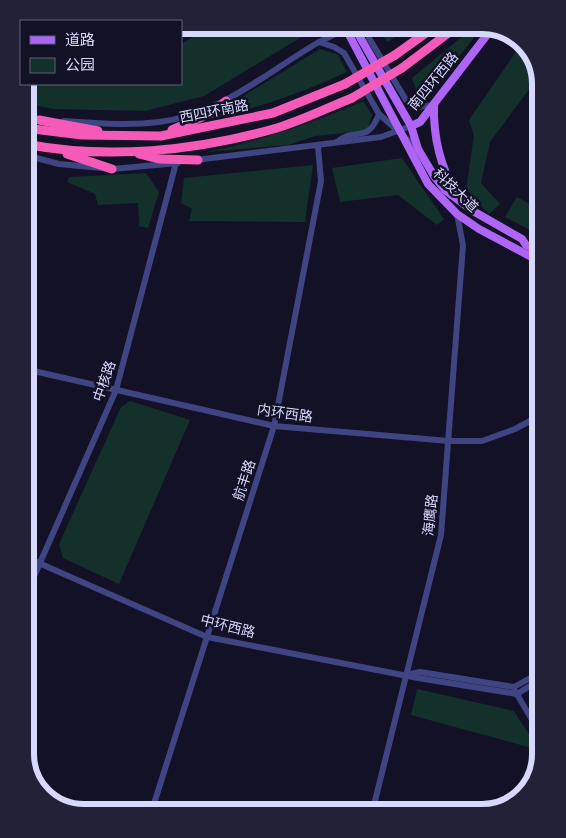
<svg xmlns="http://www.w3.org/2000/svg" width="566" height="838" font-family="'DejaVu Sans','Noto Sans SC',sans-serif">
<rect width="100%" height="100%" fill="#121126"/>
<g fill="#14302b">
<path d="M213,25H315L313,30L204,96L145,111L54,109L25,103V84H181V44Z"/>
<path d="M382,25H411L388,42L379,32Z"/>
<path d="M476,25H484L429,94L417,92L412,78Z"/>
<path d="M522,43L533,55L539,76L490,142L481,183L500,204L489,214L466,189L474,135L469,120Z"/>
<path d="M320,49L338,55L347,72C297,95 247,112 194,122L214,114Z"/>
<path d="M363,101L372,115L368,128L363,131L315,136L288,145L206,152C261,141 311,124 363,101Z"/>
<path d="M402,158L444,219L437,225L398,195L340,202L332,168Z"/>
<path d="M313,165L305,222L189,221L192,209L181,203L184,178Z"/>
<path d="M146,173L159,192L148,228L139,226L138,203L98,205L95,194L67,182L69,177Z"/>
<path d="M517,197L541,210V236L505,217Z"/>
<path d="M130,401L190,420L119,584L63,558L59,544L121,407Z"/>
<path d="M417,689L514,711L539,750L411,715Z"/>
</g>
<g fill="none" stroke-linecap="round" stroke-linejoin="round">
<g stroke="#3f4482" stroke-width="6">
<path d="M370,25L369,38L406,100L417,107L434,105"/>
<path d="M319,42L334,47L344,53L379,114C367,145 356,126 337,142"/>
<path d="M379,114L417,148"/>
<path d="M25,117L41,120"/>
<path d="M64,121C95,123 127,126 159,122C220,115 267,72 319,42C328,37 339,33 349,27"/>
<path d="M25,155L59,164L112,169L178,163"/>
<path d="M196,160L381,137L411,126"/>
<path d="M25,369L274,426L449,441H482L515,429L541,415"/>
<path d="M25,557L207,637L418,678L517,694L541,679"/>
<path d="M25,597L116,390L176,163"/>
<path d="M410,674L420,672L514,687L541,672"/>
<path d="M515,691L541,735"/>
<path d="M151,813L274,426L321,181L318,146"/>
<path d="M372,813L441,535L463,245L457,214"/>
</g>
<g stroke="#ae65f6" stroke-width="8">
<path d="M353,25L411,126L418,149L434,176L445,190L473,211L522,239L526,245L541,253"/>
<path d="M346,29L428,184L457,214L479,229L541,262"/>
<path d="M434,105C433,137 441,168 457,196"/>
<path d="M411,126L420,122L493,27"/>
</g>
<g stroke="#f65ab8" stroke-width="9">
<path d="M395,55L437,25"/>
<path d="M402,68L459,25"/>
<path d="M39,120L98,131"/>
<path d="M25,128L82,135L161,136L273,113L345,84"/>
<path d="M172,130L211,113L226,101"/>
<path d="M25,144C108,160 197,151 277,128C303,120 327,108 352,98"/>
<path d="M67,154L112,169"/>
<path d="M139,154L159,159L198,160"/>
</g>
<g stroke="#f65ab8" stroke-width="9">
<path d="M345,84L395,55"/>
<path d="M352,98L402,68"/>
</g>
</g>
<g text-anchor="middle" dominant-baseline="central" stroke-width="5" stroke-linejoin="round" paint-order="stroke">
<g font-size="14" fill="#d8d8fd" stroke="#121126">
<text transform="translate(433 81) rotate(-51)">南四环西路</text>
<text transform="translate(214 111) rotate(-11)">西四环南路</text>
<text transform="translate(456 190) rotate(44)">科技大道</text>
<text transform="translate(104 381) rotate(-71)">中核路</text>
<text transform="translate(285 413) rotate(8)">内环西路</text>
<text transform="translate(244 480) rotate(-72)">航丰路</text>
<text transform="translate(430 515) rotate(-84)">海鹰路</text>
<text transform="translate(228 626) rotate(14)">中环西路</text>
</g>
</g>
<path d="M0 0H566V838H0ZM84 34H482A50 50 0 0 1 532 84V754A50 50 0 0 1 482 804H84A50 50 0 0 1 34 754V84A50 50 0 0 1 84 34Z" fill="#222137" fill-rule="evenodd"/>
<path fill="none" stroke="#d8d8fd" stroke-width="6" d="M84 34H482A50 50 0 0 1 532 84V754A50 50 0 0 1 482 804H84A50 50 0 0 1 34 754V84A50 50 0 0 1 84 34Z"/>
<rect x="20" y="20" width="162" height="65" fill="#121126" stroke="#61617c"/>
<rect x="30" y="36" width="25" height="8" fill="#ae65f6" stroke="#61617c"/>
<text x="65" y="45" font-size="15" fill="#d8d8fd">道路</text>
<rect x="30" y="58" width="25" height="15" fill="#14302b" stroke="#61617c"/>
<text x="65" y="70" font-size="15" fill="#d8d8fd">公园</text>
</svg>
